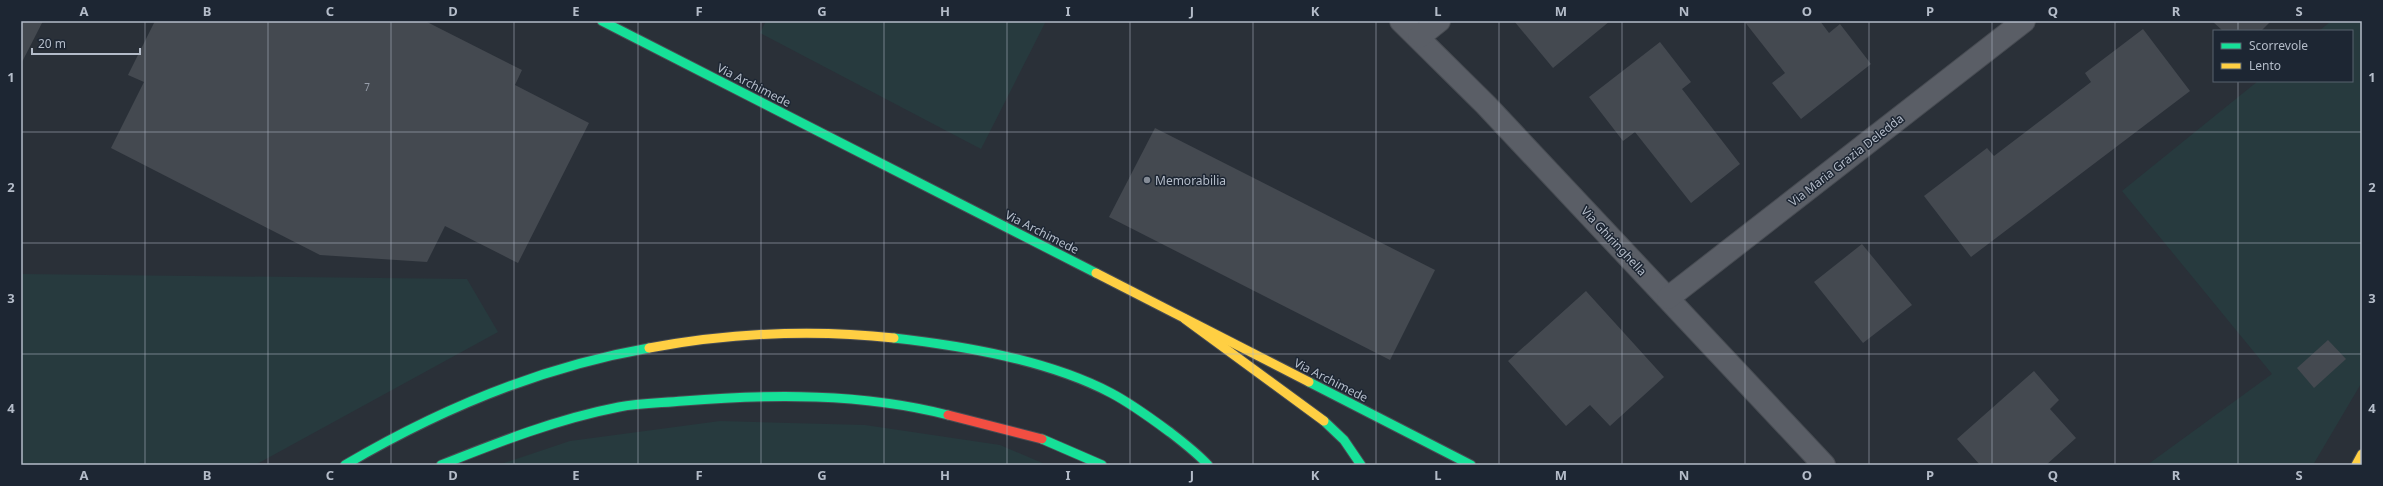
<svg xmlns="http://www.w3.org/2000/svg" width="2383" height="486" font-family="'Noto Sans',sans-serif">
<rect width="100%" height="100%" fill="#2a3038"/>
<g fill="#273a3e">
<path d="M766,21H1046L981,149L760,33Z"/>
<path d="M2331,21H2362V382L2313,465H2147L2272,374L2122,191L2258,81H2352V31H2319Z"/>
<path d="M21,274L467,279L498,332L255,465H21Z"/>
<path d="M720,421L865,425L1000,445L1047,465H498L570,441Z"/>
</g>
<g fill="#444950">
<path d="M21,21H43L21,64Z"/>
<path d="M155,21H425L522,70L515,85L589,123L518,263L445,226L427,262L320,255L111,148L144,82L128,75Z"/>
<path d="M1514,21H1610L1553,68Z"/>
<path d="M1744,21H1820L1829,33L1840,24L1871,64L1801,119L1772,83L1785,73Z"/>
<path d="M2212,21H2271L2261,31H2223Z"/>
<path d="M2143,29L2190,91L1971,257L1924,196L1987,148L1994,156L2091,82L2085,73Z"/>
<path d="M1660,42L1691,82L1682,89L1740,164L1691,203L1635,132L1623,141L1589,97Z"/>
<path d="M1155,128L1435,270L1390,360L1109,217Z"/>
<path d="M1862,244L1912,305L1863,343L1814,282Z"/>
<path d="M1586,291L1664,377L1610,426L1590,405L1566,426L1508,361Z"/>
<path d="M2328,340L2346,359L2314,388L2297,368Z"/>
<path d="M2034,371L2059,400L2050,409L2076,438L2046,465H1980L1957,439Z"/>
</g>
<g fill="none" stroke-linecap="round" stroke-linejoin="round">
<g stroke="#484c53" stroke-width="24">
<g id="street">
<path d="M1401,21L1486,105L1824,465"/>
<path d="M1419,37L1439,21"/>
<path d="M1668,298L2024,21"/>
</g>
</g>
<g stroke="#484c53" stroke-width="11">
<g id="fast">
<path d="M602,21L1096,273"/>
<path d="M894,338C964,346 1048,360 1111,393C1132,404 1152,419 1171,433C1184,443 1197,453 1208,465"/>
<path d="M1309,382L1471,465"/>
<path d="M1324,421L1344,440L1361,465"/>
<path d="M1042,439L1102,465"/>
<path d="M345,465C440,409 540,367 649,348"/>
<path d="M441,465C499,442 557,419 619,407C640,403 662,403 683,401C771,394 862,393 948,415"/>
</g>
</g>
<g stroke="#484c53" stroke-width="11">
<g id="slow">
<path d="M1096,273L1309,382"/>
<path d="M1185,319L1324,421"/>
<path d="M649,348C730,333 812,329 894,338"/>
<path d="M2356,465L2362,454"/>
</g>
</g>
<g stroke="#484c53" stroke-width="11">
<path id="jam" d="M948,415L1042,439"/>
</g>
<use href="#street" stroke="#5a5e66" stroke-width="22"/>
<use href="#fast" stroke="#16e098" stroke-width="9"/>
<use href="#slow" stroke="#ffcf43" stroke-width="9"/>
<use href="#jam" stroke="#f24e42" stroke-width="9"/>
</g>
<path fill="none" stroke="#b4bcc9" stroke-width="1" stroke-opacity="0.55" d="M145,21V465M268,21V465M391,21V465M514,21V465M638,21V465M761,21V465M884,21V465M1007,21V465M1130,21V465M1253,21V465M1376,21V465M1499,21V465M1622,21V465M1745,21V465M1869,21V465M1992,21V465M2115,21V465M2238,21V31M2238,81V465M21,132H2362M21,243H2362M21,354H2362"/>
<circle fill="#848b96" stroke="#1d2633" stroke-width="1.5" cx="1147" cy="180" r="4"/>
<g text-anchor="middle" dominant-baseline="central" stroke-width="3" stroke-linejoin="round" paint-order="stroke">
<g font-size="10" fill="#989fab">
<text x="367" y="87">7</text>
</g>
<g font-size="12" fill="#b4bcc9" stroke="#1d2633">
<text transform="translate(754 85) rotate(27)">Via Archimede</text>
<text transform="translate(1846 160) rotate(-38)">Via Maria Grazia Deledda</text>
<text transform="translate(1042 232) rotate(27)">Via Archimede</text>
<text transform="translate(1614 241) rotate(47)">Via Ghiringhella</text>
<text transform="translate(1331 380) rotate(27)">Via Archimede</text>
</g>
<g font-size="12" fill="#b4bcc9" stroke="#1d2633" text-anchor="start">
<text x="1155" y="180">Memorabilia</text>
</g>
</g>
<rect width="2383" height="486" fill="none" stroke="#1d2633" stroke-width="44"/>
<rect x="2213" y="30" width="140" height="52" fill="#1d2633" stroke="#59626f"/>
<rect x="2221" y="43" width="20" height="6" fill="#16e098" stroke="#59626f"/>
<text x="2249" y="50" font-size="12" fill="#b4bcc9">Scorrevole</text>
<rect x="2221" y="63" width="20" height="6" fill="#ffcf43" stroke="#59626f"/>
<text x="2249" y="70" font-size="12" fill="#b4bcc9">Lento</text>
<path d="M32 48v6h108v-6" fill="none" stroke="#b4bcc9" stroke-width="2"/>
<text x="38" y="48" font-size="12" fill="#b4bcc9" stroke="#1d2633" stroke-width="3" paint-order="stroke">20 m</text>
<rect x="22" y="22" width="2339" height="442" fill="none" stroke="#b4bcc9" stroke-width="1.5"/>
<g font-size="13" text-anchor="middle" font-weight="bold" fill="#b4bcc9">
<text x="84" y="16">A</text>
<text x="207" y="16">B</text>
<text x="330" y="16">C</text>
<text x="453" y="16">D</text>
<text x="576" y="16">E</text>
<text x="699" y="16">F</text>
<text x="822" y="16">G</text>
<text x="945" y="16">H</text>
<text x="1068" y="16">I</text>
<text x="1192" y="16">J</text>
<text x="1315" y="16">K</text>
<text x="1438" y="16">L</text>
<text x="1561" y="16">M</text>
<text x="1684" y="16">N</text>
<text x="1807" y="16">O</text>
<text x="1930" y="16">P</text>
<text x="2053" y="16">Q</text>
<text x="2176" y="16">R</text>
<text x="2299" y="16">S</text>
<text x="11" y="82">1</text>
<text x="2372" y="82">1</text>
<text x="11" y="192">2</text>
<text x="2372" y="192">2</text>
<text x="11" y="303">3</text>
<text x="2372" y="303">3</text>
<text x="11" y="413">4</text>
<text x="2372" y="413">4</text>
<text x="84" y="480">A</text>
<text x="207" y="480">B</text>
<text x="330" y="480">C</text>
<text x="453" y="480">D</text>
<text x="576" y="480">E</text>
<text x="699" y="480">F</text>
<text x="822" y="480">G</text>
<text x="945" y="480">H</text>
<text x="1068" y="480">I</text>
<text x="1192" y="480">J</text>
<text x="1315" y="480">K</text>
<text x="1438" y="480">L</text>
<text x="1561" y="480">M</text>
<text x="1684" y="480">N</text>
<text x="1807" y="480">O</text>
<text x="1930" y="480">P</text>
<text x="2053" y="480">Q</text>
<text x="2176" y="480">R</text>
<text x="2299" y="480">S</text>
</g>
</svg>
